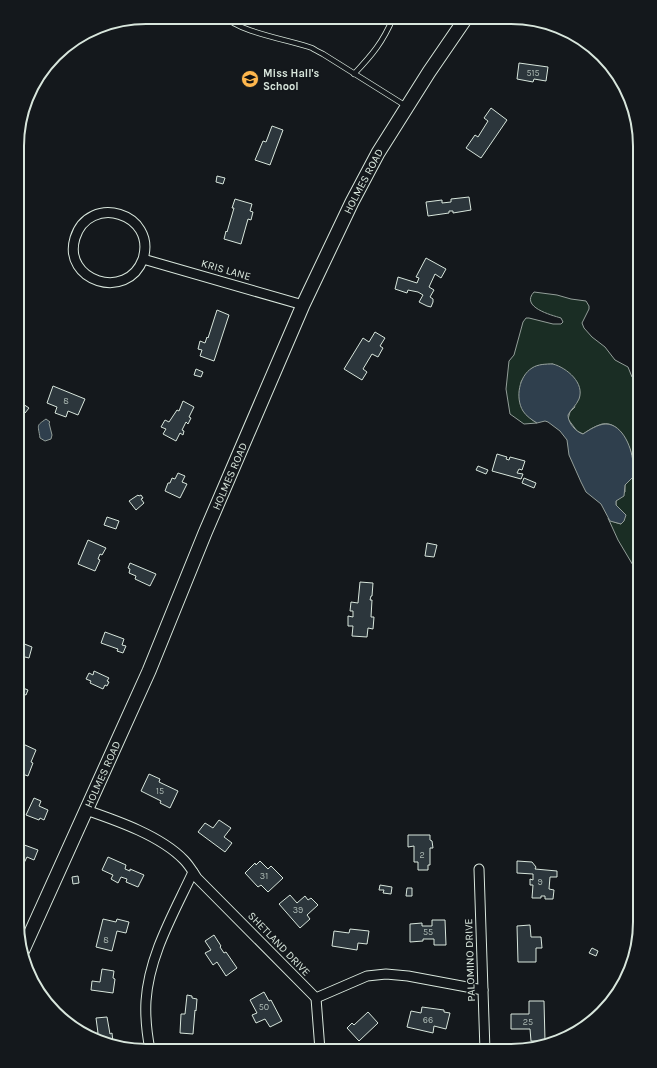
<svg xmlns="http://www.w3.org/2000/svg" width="657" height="1068" font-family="Karla,sans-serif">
<rect width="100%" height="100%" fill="#14181c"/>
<path fill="#1a2d24" stroke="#939e99" d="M534,292L557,295L571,299L586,301L589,306V309L582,323L584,328L592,337L605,347L615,360L628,367L632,377L640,385V454L638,473L640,479V577L618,540L608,518L614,522L621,524V511L616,505V501L625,492V485L633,477C632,472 633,469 633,465C633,451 621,420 602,424C595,426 589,430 583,434L577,431L568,419L570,412L575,407L553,364C536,365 531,366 521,382L531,419L537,423L524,424L510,414L506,389L509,361L514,355L523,322L526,318H529L553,324H561L563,322L561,318C551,315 520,307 534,292Z"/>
<g fill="#2f3f4d" stroke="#939e99">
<path d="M553,364C567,368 585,383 579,399C576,406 571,409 568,415C568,423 576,432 583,434C589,430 598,424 606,424C623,424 633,450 633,465C633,469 632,472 633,477L625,485L624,496L616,501V505L626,515L624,521L621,524L610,521L601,504L586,492L581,482L569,455L567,440L560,431L548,422L545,421L537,423C532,420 526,416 523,411C515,398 519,376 532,368C538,364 546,364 553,364Z"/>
<path d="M46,419L50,422L49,423L52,435L51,439L45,441L40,438C38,424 36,426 46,419Z"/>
</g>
<g fill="#2c363c" stroke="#d8e6dc">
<path d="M519,63L548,67L546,81L534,79L533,82L517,79Z"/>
<path d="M491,108L507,120L481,158L466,148L475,135L478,137L488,121L484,118Z"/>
<path d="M272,126L283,130L270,165L255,160L263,141L266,142Z"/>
<path d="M217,176L225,178L223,184L216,182Z"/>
<path d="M469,197L471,210L453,213V211H449V213L428,216L426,202L442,200V203L451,202V199Z"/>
<path d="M235,199L252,204L250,211L253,212L251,220L248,219L241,244L224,239L226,231L227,232L234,208H232Z"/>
<path d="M426,258L446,269L441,278L435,274L429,287L434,290L430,297L433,299V302L431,307L427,306L419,302L423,295L418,292L408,290L407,293L395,289L398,277L417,283L419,278L416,277Z"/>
<path d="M217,310L229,315L214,361L200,356L202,350L198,349L200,341L205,343L207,337L208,338Z"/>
<path d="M375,332L385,338L380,346L383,348L378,357L372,354L363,369L367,372L362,380L344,369L363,338L369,342Z"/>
<path d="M196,369L203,372L201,377L194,375Z"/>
<path d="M53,386L85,399L78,415L68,411L66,417L55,413L57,407L47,403Z"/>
<path d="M183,401L194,407L189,417L191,418L188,424L186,422L182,430L184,431L183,435L180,433L176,441L163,434L166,429L161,427L165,420L169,422L177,410L179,411Z"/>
<path d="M23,404L29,408L25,413L20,409Z"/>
<path d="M497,454L507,457L506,459L509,460L510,457L525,461L522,470L519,469L517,473L523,474L521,479L492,471Z"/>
<path d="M478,466L488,470L486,474L476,470Z"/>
<path d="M178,473L185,476L182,482L187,484L180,498L165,491L168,483H170L172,478L175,479Z"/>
<path d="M524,478L536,483L534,488L522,483Z"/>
<path d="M138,495L139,496L141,495L143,498L141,499L144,503L136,510L129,501Z"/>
<path d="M107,517L119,521L116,529L104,525Z"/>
<path d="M88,540L106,548L102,555L100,554L98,559L100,560L95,571L78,564Z"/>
<path d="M427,543L437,545L434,557L425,556Z"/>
<path d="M130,563L156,574L150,586L135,579L136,576L129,573L130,569L128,568Z"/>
<path d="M360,582L373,583L372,596H371L370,600H372L371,617H374L373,629L368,628L367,637L352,636L353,626H348V616L353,617V611H350L351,602L358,603Z"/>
<path d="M105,632L124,639L122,645L126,646L123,653L117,651L118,649L101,643Z"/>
<path d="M17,633L24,635L22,643L32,647L29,658L17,655Z"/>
<path d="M94,671L109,678L107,681L109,682L107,686L105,685L103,689L90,683L91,681L86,679L89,673L93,675Z"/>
<path d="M18,686L28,690L26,695L17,692Z"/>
<path d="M23,744L36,750L31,762L33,763L28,776L17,772V757Z"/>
<path d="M149,774L160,779L159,782L178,791L170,808L160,803L161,801L141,791Z"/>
<path d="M34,798L41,801L39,806L48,810L44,820L40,818L39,820L26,815Z"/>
<path d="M219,820L231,828L224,837L232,843L225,852L198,832L205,823L213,828Z"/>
<path d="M408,835H430V840L432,841L433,848H430V865H428V870H418V862H414V846L408,847Z"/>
<path d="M19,843L38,850L34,860L27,857L24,863L19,861L22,854L17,851Z"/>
<path d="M108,857L126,865L125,869L130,871V869L144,875L138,887L126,882L127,879L121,877L118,883L111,879L113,875L102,870Z"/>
<path d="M260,861L268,869L271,866L283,878L268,892L261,885L258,887L245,873L255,863L256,865Z"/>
<path d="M517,861L532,862L536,867L535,869L557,871V877H550L549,889L554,890L553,899H545V896H541V898H532L533,885H530V879L533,880V874L517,873Z"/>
<path d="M78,876L79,883L73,884L72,877Z"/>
<path d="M380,885L392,887L391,894L383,893L384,890H379Z"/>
<path d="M407,888H412V896H406Z"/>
<path d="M290,895L297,903L305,896L308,900L311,898L318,905L307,915L310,919L300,928L279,904Z"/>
<path d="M103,919L116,922L117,919L129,922L126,933L117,931L112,951L96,947Z"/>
<path d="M432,920H445L446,945H434V939H423V941L410,942V924L422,923V926H432Z"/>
<path d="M530,925L531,937H541L542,948H536V962H518L517,926Z"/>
<path d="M350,929L369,931L367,944L358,943L357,950L332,946L334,931L349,933Z"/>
<path d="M214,935L221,946L220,947L224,953L226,952L237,968L226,976L217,962L213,965L205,953L211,950L205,941Z"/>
<path d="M592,948L598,951L596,956L589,953Z"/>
<path d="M102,969L114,971L113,978L115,979L113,993L91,990L92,981L100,982Z"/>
<path d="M264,992L269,1001L271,1000L282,1021L270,1027L265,1019L256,1023L252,1015L257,1013L250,1000Z"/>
<path d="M187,995L192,996V998L197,999L196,1011L195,1010L193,1034L180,1033L181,1014H185Z"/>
<path d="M529,1001H544L545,1041H531L530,1029H511V1014H529Z"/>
<path d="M422,1007L444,1010V1012L450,1013L446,1029L434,1026L433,1033L407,1027L411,1011L421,1013Z"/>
<path d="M368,1012L378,1023L359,1041L347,1028L352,1023L354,1025Z"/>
<path d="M107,1017L110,1034L112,1033L113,1043L94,1035V1034L98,1033L96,1018Z"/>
</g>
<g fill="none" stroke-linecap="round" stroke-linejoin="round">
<g stroke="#d8e6dc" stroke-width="6">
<g id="lane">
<path d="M226,17C236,31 293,41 312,48C315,50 319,52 323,54L406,106"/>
<path d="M354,74C372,55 383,42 393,18"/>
</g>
</g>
<g stroke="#d8e6dc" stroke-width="11">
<g id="street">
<path d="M143,259C157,213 89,193 75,238C62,281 127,302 143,259L303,305"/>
<path d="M86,810C118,821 161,836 184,860C189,865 193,872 197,878L316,998L367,976L386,974L408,976L483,990"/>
<path d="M479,869L485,1051"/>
<path d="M316,998L320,1050"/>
<path d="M150,1050C147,1034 145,1018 146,1001C149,955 174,913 193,872"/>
</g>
</g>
<g stroke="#d8e6dc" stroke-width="15">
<g id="secondary">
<path id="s1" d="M23,950L149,671L205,533L303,305L352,202L378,153L429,72L466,18"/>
</g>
</g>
<use href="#lane" stroke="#14181c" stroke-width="4.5"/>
<use href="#street" stroke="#14181c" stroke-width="9"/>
<use href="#secondary" stroke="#14181c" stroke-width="13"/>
</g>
<defs>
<g id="school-disc" transform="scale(0.9)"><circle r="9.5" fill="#ffb74d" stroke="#14181c"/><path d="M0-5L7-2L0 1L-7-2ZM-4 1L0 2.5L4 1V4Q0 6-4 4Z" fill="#111"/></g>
</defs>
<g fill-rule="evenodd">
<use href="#school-disc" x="250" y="79"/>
</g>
<g text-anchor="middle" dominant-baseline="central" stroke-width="3" stroke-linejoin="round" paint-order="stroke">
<g font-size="9" fill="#adbab4">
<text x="533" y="73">515</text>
<text x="66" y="401">8</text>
<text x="160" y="791">15</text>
<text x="422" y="855">2</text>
<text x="264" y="876">31</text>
<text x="540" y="882">9</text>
<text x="298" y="910">39</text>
<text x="428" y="932">55</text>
<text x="106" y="940">8</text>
<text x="264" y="1007">50</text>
<text x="428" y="1020">66</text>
<text x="528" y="1022">25</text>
</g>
<g font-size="11" font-weight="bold" fill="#d8e6dc" stroke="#14181c" text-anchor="start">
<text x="263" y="73">Miss Hall's<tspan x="263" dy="13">School</tspan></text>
</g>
<g font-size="11" fill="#d8e6dc" stroke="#14181c">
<text stroke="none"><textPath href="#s1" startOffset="841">HOLMES ROAD</textPath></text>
<text transform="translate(226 270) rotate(16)">KRIS LANE</text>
<text stroke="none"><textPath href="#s1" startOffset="517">HOLMES ROAD</textPath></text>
<text stroke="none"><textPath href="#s1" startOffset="193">HOLMES ROAD</textPath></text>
<text transform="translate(279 944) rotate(46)">SHETLAND DRIVE</text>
<text transform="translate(470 960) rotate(-92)">PALOMINO DRIVE</text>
</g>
</g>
<path d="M0 0H657V1068H0ZM146 24H511A122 122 0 0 1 633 146V922A122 122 0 0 1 511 1044H146A122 122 0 0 1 24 922V146A122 122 0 0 1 146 24Z" fill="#14181c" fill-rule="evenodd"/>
<path fill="none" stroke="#d8e6dc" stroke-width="2" d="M146 24H511A122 122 0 0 1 633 146V922A122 122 0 0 1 511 1044H146A122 122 0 0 1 24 922V146A122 122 0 0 1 146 24Z"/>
</svg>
